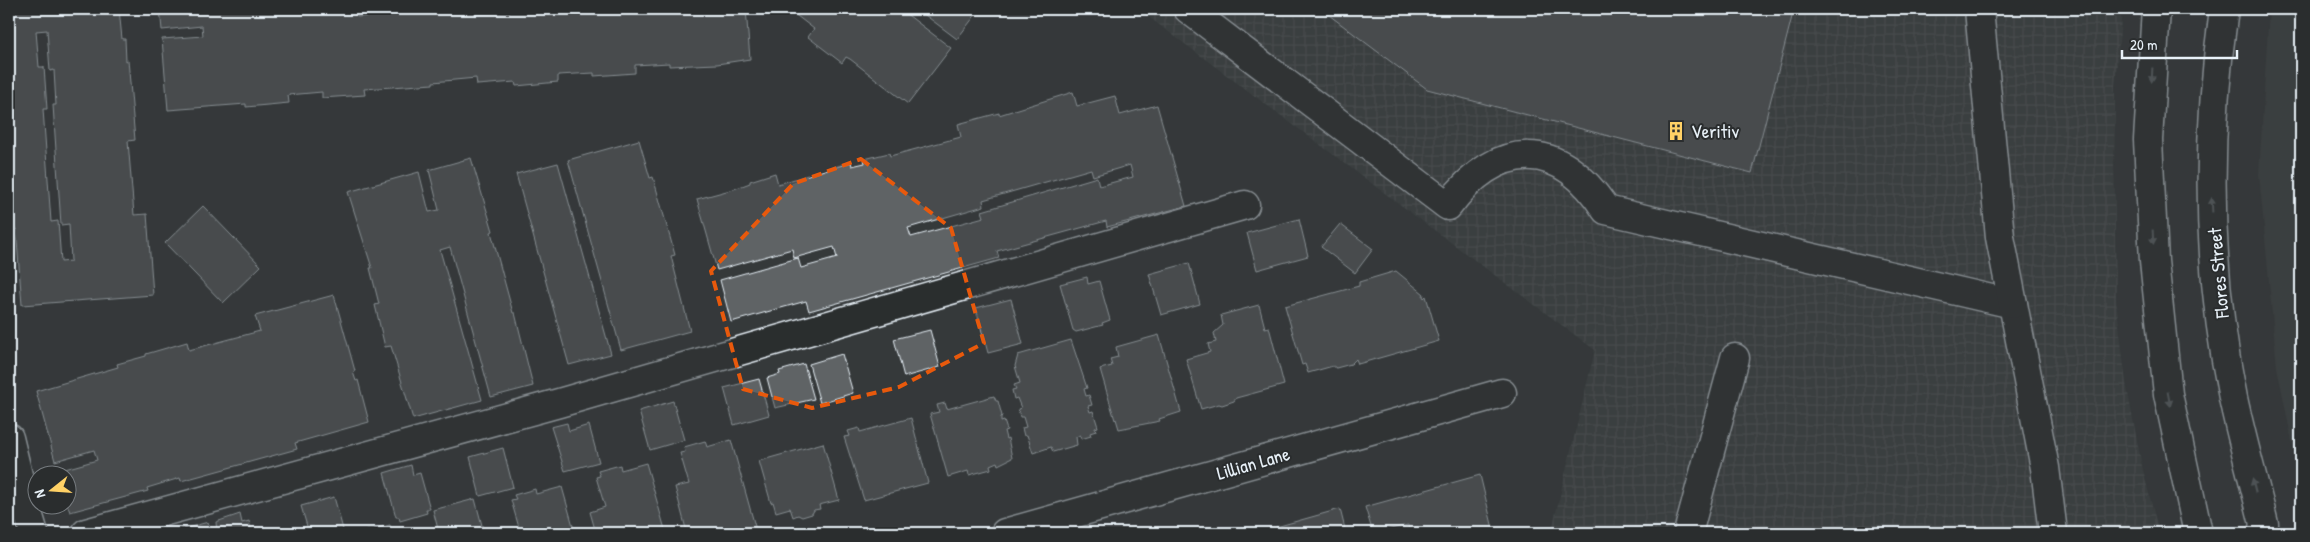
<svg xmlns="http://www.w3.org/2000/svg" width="2310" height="542" font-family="'Patrick Hand',sans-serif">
<defs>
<pattern id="industrial-grid" width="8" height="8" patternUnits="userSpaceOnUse" patternTransform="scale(1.25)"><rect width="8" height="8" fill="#424647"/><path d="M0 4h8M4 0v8" fill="none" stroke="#5d6162"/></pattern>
</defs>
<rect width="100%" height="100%" fill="#35393a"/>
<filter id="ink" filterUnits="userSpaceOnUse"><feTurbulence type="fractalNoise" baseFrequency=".02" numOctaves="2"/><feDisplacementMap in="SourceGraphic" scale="10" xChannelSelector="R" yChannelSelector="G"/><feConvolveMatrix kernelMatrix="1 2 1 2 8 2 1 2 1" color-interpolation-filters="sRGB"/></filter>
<g filter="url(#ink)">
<path fill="#424647" d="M2269,9H2301V486L2277,367L2259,174Z"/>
<path fill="url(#industrial-grid)" d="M1138,9H2122L2115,86L2114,164L2116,300L2126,383L2142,466L2159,533H1551L1595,350Z"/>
<g fill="#5f6365" stroke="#e8f1f8" fill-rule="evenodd">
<path d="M9,9H119L122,39H125L126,61L128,60L135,140L128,141L134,215L147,214L153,295L22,305L16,228L9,229ZM47,30L50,71L54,70L56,105H53L61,225L69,224L71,261L61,262L58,221L51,222L43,109H47L44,67H39L36,31Z"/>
<path d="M160,9H357V17L467,9H474L475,15L510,12L509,9H746L750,59L717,64L669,66V63L635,65V73L594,76V73L558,75V82L516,86L515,82L477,85L476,78L433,82V84L364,89L365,95L322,98V92L288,95L289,103L246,107V104L168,110L162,39L203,36L202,26L162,30Z"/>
<path d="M788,9H900L951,48L908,104L850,59L846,57L842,63L808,37L814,29Z"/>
<path d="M917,9H980L957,39Z"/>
<path d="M1321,9H1794L1752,173L1427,89Z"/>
<path d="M1073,92L1077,106L1115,96L1120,115L1157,105L1186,206L1107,227L1106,221L997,251L999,258L809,311L806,301L731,322L720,280L798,258L801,268L837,258L834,247L794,258L792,249L717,270L697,199L734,189L750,183V181L775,173L778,184L851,162L852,166L865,163L864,159L889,153L890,156L961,137L958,124L999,113V115ZM1130,165L1133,177L1099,186L1097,177L982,211L984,217L911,237L908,228L984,206L983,200L1091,169L1093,176Z"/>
<path d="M639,140L650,178L653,177L675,255L671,256L690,331L621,350L568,160Z"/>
<path d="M471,158L493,231L491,232L513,313H515L533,386L491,397L450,247L440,250L482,400L413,419L391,346L385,347L375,305L379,304L370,268H372L348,192L419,172L429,212L439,210L429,170Z"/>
<path d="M558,163L611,354L569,365L516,174Z"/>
<path d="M203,206L261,266L223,303L165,243Z"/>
<path d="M1299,219L1308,256L1257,270L1247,233Z"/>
<path d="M1340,224L1373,249L1355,273L1321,247Z"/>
<path d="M1189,263L1200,304L1161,315L1149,274Z"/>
<path d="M1396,271L1424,294L1423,296L1424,298L1426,296L1439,341L1358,364L1356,359L1351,364L1336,368L1333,366L1308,373L1305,364L1302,365L1285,306L1359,286V282Z"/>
<path d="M1087,277L1088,284L1099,281L1110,320L1102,323L1103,325L1076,332L1073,330L1060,284Z"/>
<path d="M334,295L355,371L353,372L356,381L358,380L369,422L295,443L297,449L181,481L180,478L147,488L148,491L70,512L67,504L68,474H59L58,471L97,460L94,450L55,461L36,391L118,367L117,364L146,356V354L187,342L189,350L260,331L255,316Z"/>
<path d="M1011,299L1023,344L988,353L976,308Z"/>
<path d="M1259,305L1265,328L1269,327L1284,385L1236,398L1234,401L1222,405L1219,404L1201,409L1186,359L1210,352L1208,344L1216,342L1214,333L1223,325L1221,315Z"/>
<path d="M930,330L940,367L904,377L894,339Z"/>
<path d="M1159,335L1181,412L1159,419L1160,421L1119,429L1116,419L1115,420L1100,369L1112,366L1110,359L1118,357L1116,347Z"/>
<path d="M1071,340L1087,388L1084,389L1086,396L1089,395L1092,405L1088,406L1090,412L1093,411L1098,427L1095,428L1096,431L1090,433L1091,436L1081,439L1080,435L1076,437L1077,445L1053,452L1051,447L1033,453L1027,435L1024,436L1022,428L1026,427L1023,417H1020L1018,409L1021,408L1017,398L1014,399L1012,390L1016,389L1014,385L1020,383L1015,366L1018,355Z"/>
<path d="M842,354L853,393L820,403L809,364Z"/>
<path d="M804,364L814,399L775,408L767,378L780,374L779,371Z"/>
<path d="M759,379L769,415L734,425L724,388Z"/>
<path d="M994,396L996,401H998L1002,416L1001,417V422L1004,421L1007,430L1004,431L1006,439L1008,438L1012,458L998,465L997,462L990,465L991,469L969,475L968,471L948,477L930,414L939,412L937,405L945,403L947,409Z"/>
<path d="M673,401L684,440L650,450L639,411Z"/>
<path d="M911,418L928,483L864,500L844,437L850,436L848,431L859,428L860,432Z"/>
<path d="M567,423L569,431L589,425L599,462L565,471L551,427Z"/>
<path d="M731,440L756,530L746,533H690L689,528L686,529L675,487L689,484L680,453L685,452L684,447L705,441L707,447Z"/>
<path d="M823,443L839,500L819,505L820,509L814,510L812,514L802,517L798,515L793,517L790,508L776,512L773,502L771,503L759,461Z"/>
<path d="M503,448L513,487L480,496L470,457Z"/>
<path d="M646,463L666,533H596L590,512L605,507L596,477L600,476L598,471L620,465L621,470Z"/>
<path d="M411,465L413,475L420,473L430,509H426L427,513L400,521L399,517H396L384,473Z"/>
<path d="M1480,475L1494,533H1410L1408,525L1373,533L1365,507Z"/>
<path d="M562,487L575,533H511L520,531L511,500L516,499L514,495L535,489L536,494Z"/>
<path d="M334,497L344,533H309L301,506Z"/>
<path d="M475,499L484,533H439L433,510Z"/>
<path d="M1340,509L1346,533H1278L1276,527Z"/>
<path d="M240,514L242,523L249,521L252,533H217L216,522Z"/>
<path d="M208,522L212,533H181L180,530Z"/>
<path d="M390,525L392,533H359Z"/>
</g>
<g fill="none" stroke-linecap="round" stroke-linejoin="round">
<g stroke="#e8f1f8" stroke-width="31">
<g id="minor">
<path d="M1188,9L1448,206C1499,139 1559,138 1606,210L2013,304L2045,468L2053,533"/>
<path d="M1979,9L2000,237L2013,304"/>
<path d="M2156,9L2148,140L2154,261L2168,394L2198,533"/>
<path d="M2224,9C2206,137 2207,271 2233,398C2242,440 2254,482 2264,524L2262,533"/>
<path d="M9,438L24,500L34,533"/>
<path d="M86,533L559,403L1245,205"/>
<path d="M1005,533L1502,393"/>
<path d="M1688,533L1735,358"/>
</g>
</g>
<use href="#minor" stroke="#2a2d2e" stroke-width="28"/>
</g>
<defs><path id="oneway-solid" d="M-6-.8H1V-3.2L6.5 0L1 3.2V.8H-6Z" transform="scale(1.25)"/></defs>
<g fill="#6c7275">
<use href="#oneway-solid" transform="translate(2152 75) rotate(93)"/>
<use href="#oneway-solid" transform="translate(2212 205) rotate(-93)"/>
<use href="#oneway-solid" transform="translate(2153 237) rotate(87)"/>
<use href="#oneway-solid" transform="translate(2169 399) rotate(79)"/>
<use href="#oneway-solid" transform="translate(2254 486) rotate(-104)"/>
</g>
</g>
<path d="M0 0H2310V542H0ZM861,159L951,228L984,343L899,387L812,408L743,389L711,271L793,184Z" fill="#35393a" fill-opacity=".55" fill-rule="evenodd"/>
<path fill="none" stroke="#e8590c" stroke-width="4" stroke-dasharray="10 6" stroke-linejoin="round" d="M861,159L951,228L984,343L899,387L812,408L743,389L711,271L793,184Z"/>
<defs>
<g id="building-bare" transform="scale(1.5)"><path d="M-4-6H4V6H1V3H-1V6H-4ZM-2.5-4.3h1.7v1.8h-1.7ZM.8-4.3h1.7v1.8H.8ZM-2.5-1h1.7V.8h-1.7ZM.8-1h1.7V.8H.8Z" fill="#ffd166" stroke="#2a2d2e" stroke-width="2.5" paint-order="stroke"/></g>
</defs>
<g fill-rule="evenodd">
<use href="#building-bare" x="1676" y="131"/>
</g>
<g text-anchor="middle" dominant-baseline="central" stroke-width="4" stroke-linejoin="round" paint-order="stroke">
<g font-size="19" fill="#e8f1f8" stroke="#2a2d2e" text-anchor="start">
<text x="1691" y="131">Veritiv</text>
</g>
<g font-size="19" fill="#e8f1f8" stroke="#2a2d2e">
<text transform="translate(2218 273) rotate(-95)">Flores Street</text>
<text transform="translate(1253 463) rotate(-16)">Lillian Lane</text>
</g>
</g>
<rect width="2310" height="542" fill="none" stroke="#2a2d2e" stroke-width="30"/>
<rect x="15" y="15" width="2280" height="512" fill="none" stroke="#e8f1f8" stroke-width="2" filter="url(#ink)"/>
<g transform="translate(52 490) rotate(253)"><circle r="24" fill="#2a2d2e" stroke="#767b7f"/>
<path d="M0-4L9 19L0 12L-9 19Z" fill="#ffd166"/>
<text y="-8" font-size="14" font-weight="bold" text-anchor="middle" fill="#e8f1f8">N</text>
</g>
<path d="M2122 50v8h115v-8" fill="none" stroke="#e8f1f8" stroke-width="2.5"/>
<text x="2130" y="50" font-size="15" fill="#e8f1f8" stroke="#2a2d2e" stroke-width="4" paint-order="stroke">20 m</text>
</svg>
